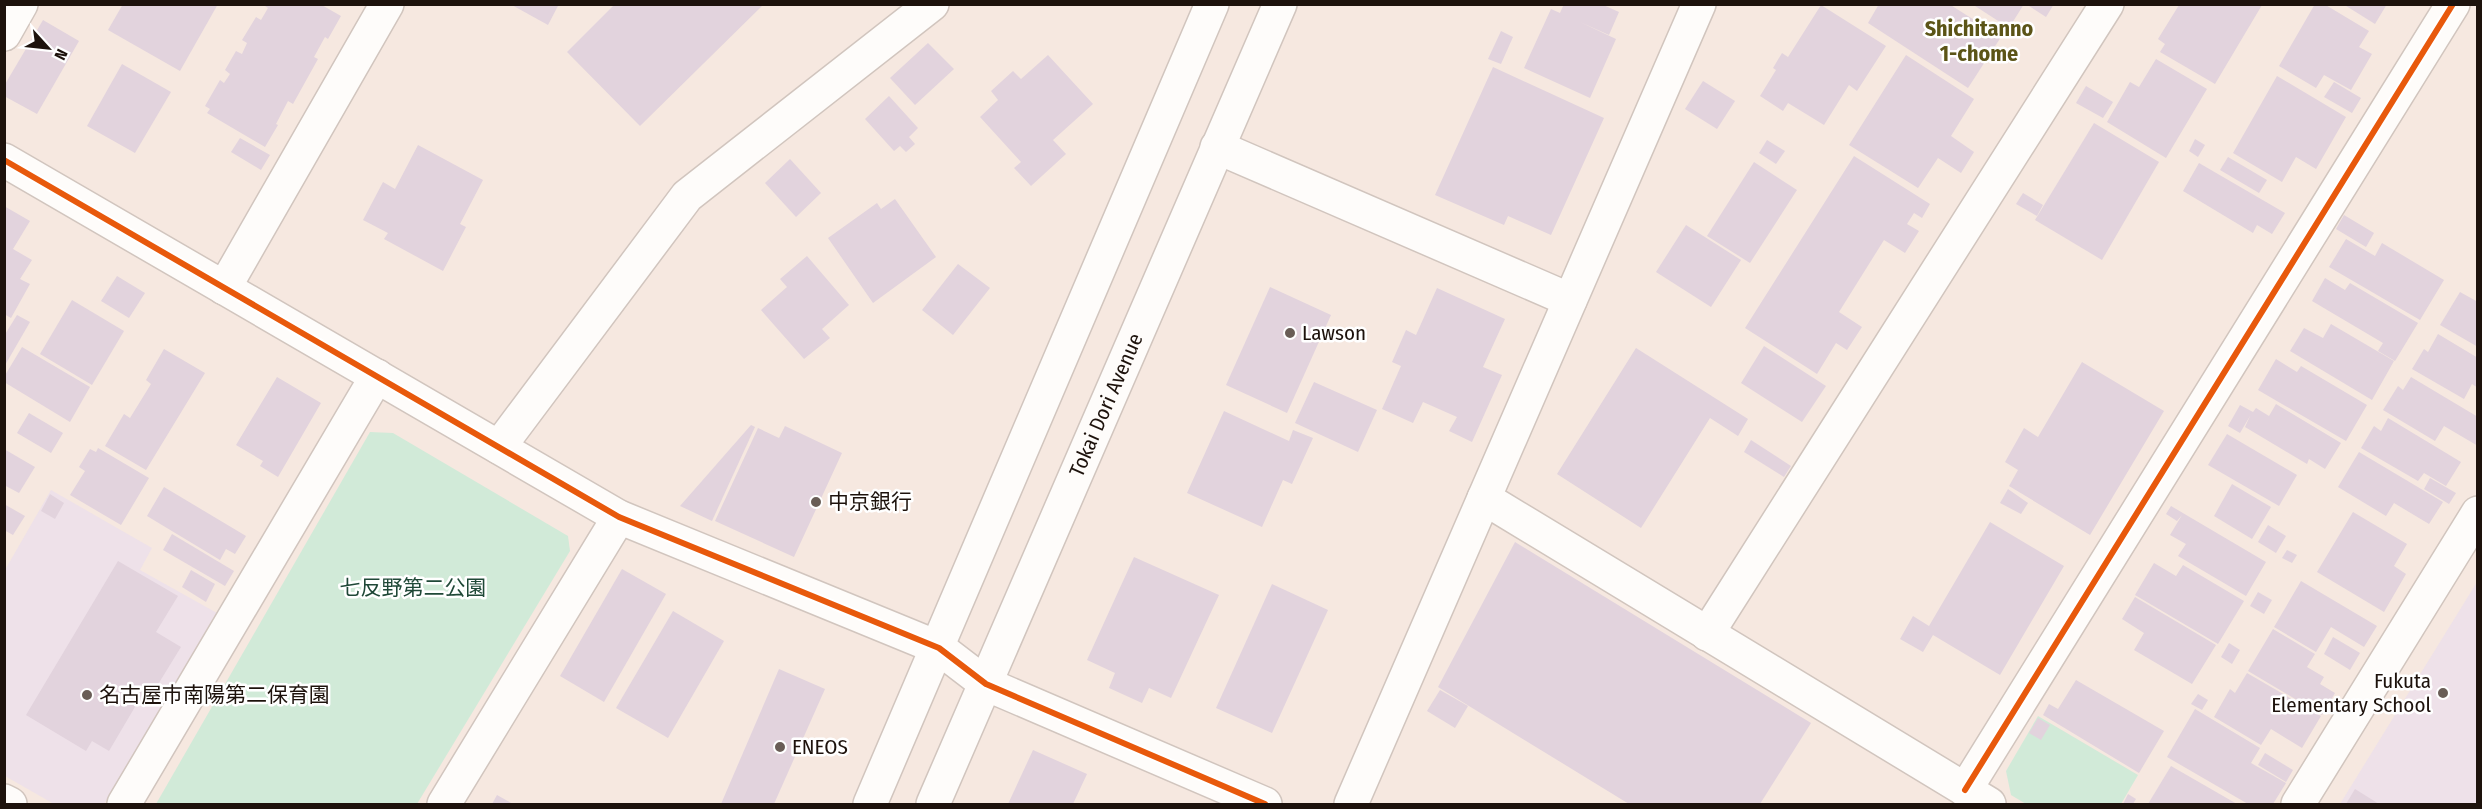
<svg xmlns="http://www.w3.org/2000/svg" width="2482" height="809" font-family="'Fira Sans Condensed','Noto Sans JP',sans-serif">
<rect width="100%" height="100%" fill="#f6e8e0"/>
<g fill="#eee1e9">
<path d="M51,490L152,548L140,570L217,613L104,804H54L5,776V570Z"/>
<path d="M2477,582V804H2340Z"/>
</g>
<g fill="#d1ead8">
<path d="M370,432L393,433L568,536L570,551L417,804H156Z"/>
<path d="M2038,716L2138,775L2121,804H2026L2011,795L2006,771Z"/>
</g>
<g fill="#e2d3dd">
<path d="M123,4H218L180,71L108,30Z"/>
<path d="M262,4H320L341,16L328,39L325,37L314,57L318,59L293,104L288,101L276,124L278,125L265,147L207,113L210,109L205,106L220,80L224,83L230,74L225,70L236,51L242,54L247,43L242,40L256,17L261,20L268,8Z"/>
<path d="M510,4H559L548,25Z"/>
<path d="M615,4H764L640,126L567,52Z"/>
<path d="M1564,4H1601L1619,12L1609,35L1580,22L1616,39L1590,98L1524,68L1551,9L1560,13Z"/>
<path d="M1879,4H1949L2001,37L1968,88L1868,23Z"/>
<path d="M1972,4H2024L2009,28Z"/>
<path d="M2026,4H2054L2046,17Z"/>
<path d="M2315,4H2324L2369,31L2359,47L2372,54L2351,90L2324,75L2316,88L2279,66Z"/>
<path d="M2343,4H2387L2375,24Z"/>
<path d="M1821,5L1886,46L1857,91L1849,85L1824,125L1788,103L1783,111L1760,96L1776,70L1773,68L1782,53L1788,57Z"/>
<path d="M2179,5H2262L2215,84L2160,52L2165,44L2158,39Z"/>
<path d="M43,20L79,41L37,114L4,96V86Z"/>
<path d="M1501,31L1513,37L1501,64L1488,59Z"/>
<path d="M928,43L954,69L915,105L890,78Z"/>
<path d="M1048,55L1093,104L1053,140L1066,154L1031,186L1014,168L1021,162L980,117L998,100L991,91L1013,71L1021,79Z"/>
<path d="M1906,55L1974,99L1951,136L1974,152L1961,173L1938,158L1918,188L1849,145Z"/>
<path d="M2156,59L2207,89L2166,158L2107,122L2130,82L2139,87Z"/>
<path d="M122,64L171,92L135,153L87,126Z"/>
<path d="M1493,67L1604,118L1551,235L1508,216L1504,225L1435,195Z"/>
<path d="M2277,76L2346,117L2316,169L2296,157L2282,182L2233,153Z"/>
<path d="M1703,81L1735,101L1717,129L1685,109Z"/>
<path d="M2334,82L2361,98L2352,113L2324,97Z"/>
<path d="M2086,86L2113,102L2103,118L2076,103Z"/>
<path d="M889,96L918,128L909,137L915,144L906,152L900,146L894,151L865,119Z"/>
<path d="M2094,123L2159,162L2102,260L2035,220Z"/>
<path d="M240,138L270,155L261,170L231,152Z"/>
<path d="M2195,139L2205,145L2198,157L2189,151Z"/>
<path d="M1767,140L1785,151L1776,164L1759,153Z"/>
<path d="M418,145L483,180L460,224L466,227L443,271L384,239L388,233L363,220L383,182L395,189Z"/>
<path d="M1854,156L1930,204L1922,218L1914,213L1907,224L1919,231L1905,253L1884,240L1839,312L1862,327L1847,350L1836,343L1817,374L1745,328Z"/>
<path d="M2228,157L2267,180L2259,193L2220,170Z"/>
<path d="M790,159L821,193L796,217L765,183Z"/>
<path d="M1754,162L1797,190L1750,263L1707,236Z"/>
<path d="M2199,163L2285,213L2272,234L2257,225L2253,233L2183,191Z"/>
<path d="M2023,193L2043,205L2037,216L2016,204Z"/>
<path d="M895,199L936,257L873,303L828,238L877,203L881,209Z"/>
<path d="M4,206L30,221L13,249L32,260L20,279L30,284L11,318L4,314Z"/>
<path d="M2344,215L2374,233L2366,247L2336,229Z"/>
<path d="M1686,225L1741,260L1711,307L1656,272Z"/>
<path d="M2346,239L2375,256L2382,243L2444,280L2420,320L2329,267Z"/>
<path d="M807,256L849,305L822,329L830,338L804,359L761,310L787,287L780,279Z"/>
<path d="M958,264L990,288L953,335L922,310Z"/>
<path d="M117,276L145,293L129,318L101,301Z"/>
<path d="M2325,278L2345,290L2350,283L2418,323L2395,361L2378,351L2383,343L2312,301Z"/>
<path d="M1270,287L1331,315L1287,413L1226,385Z"/>
<path d="M1437,288L1505,319L1483,367L1502,375L1472,442L1449,431L1457,417L1423,402L1413,423L1382,409L1401,366L1392,362L1406,330L1416,335Z"/>
<path d="M2460,292L2478,302V347L2440,325Z"/>
<path d="M72,300L124,331L92,385L40,354Z"/>
<path d="M17,315L30,322L4,367V336Z"/>
<path d="M2331,324L2394,361L2372,400L2290,351L2304,328L2323,338Z"/>
<path d="M2438,334L2478,358V388L2472,384L2464,399L2412,369L2424,349L2428,352Z"/>
<path d="M1764,346L1826,386L1802,422L1741,383Z"/>
<path d="M22,347L90,387L70,422L4,382V377Z"/>
<path d="M1636,348L1748,419L1738,436L1710,418L1641,528L1557,474Z"/>
<path d="M164,349L205,373L146,470L105,446L124,414L130,418L151,384L146,380Z"/>
<path d="M2276,359L2297,372L2301,366L2367,405L2346,441L2258,390Z"/>
<path d="M2082,362L2164,411L2090,535L2009,486L2018,470L2005,462L2024,428L2038,437Z"/>
<path d="M277,377L321,403L278,477L260,466L263,461L236,445Z"/>
<path d="M2411,377L2478,417V446L2444,426L2435,441L2383,410L2398,386L2403,390Z"/>
<path d="M1314,382L1377,410L1358,452L1295,423Z"/>
<path d="M2276,404L2341,443L2325,469L2309,459L2307,464L2245,427L2250,416L2240,433L2228,426L2240,405L2253,412L2256,408L2269,416Z"/>
<path d="M1224,411L1289,441L1293,430L1313,438L1292,484L1283,480L1262,527L1187,493Z"/>
<path d="M29,413L63,433L51,453L17,433Z"/>
<path d="M2388,418L2461,462L2446,486L2424,473L2418,481L2361,448L2374,426L2381,431Z"/>
<path d="M751,425L755,427L712,521L680,506Z"/>
<path d="M785,426L842,453L794,557L715,521L758,428L779,438Z"/>
<path d="M2227,434L2297,475L2279,506L2208,465Z"/>
<path d="M1751,440L1791,466L1784,477L1744,452Z"/>
<path d="M98,448L149,478L121,525L70,495L85,471L79,467L90,449L96,452Z"/>
<path d="M4,449L35,467L19,493L4,485Z"/>
<path d="M2359,452L2443,502L2429,524L2394,503L2386,516L2338,487Z"/>
<path d="M2430,478L2456,493L2449,504L2424,489Z"/>
<path d="M2232,484L2271,507L2252,539L2214,516Z"/>
<path d="M164,487L246,536L235,554L226,549L220,560L147,516Z"/>
<path d="M2008,489L2028,503L2021,514L2000,503Z"/>
<path d="M50,494L64,503L55,519L41,511Z"/>
<path d="M4,504L25,516L13,535L4,530Z"/>
<path d="M2171,506L2266,562L2246,596L2178,556L2186,544L2170,535L2182,515L2177,521L2166,514Z"/>
<path d="M2353,512L2407,544L2394,566L2406,574L2384,612L2317,572Z"/>
<path d="M1990,522L2064,566L2000,675L1933,635L1923,652L1900,639L1913,616L1929,626Z"/>
<path d="M2268,525L2286,536L2276,553L2258,542Z"/>
<path d="M172,534L234,571L225,586L163,550Z"/>
<path d="M1515,542L1811,723L1760,804H1629L1438,687Z"/>
<path d="M2287,550L2297,555L2292,563L2282,558Z"/>
<path d="M1134,557L1219,595L1171,698L1149,688L1142,703L1109,688L1115,673L1087,660Z"/>
<path d="M118,561L178,596L156,632L181,647L149,699L142,695L109,751L92,741L86,751L26,715Z"/>
<path d="M2154,563L2176,576L2183,565L2244,601L2218,644L2135,595Z"/>
<path d="M622,569L666,594L604,702L560,676Z"/>
<path d="M191,570L215,584L206,602L182,587Z"/>
<path d="M2301,581L2377,626L2364,647L2331,627L2316,652L2274,627Z"/>
<path d="M1272,584L1328,610L1272,733L1216,708Z"/>
<path d="M2258,592L2272,600L2264,614L2250,606Z"/>
<path d="M2135,597L2216,645L2192,684L2134,650L2144,633L2122,619Z"/>
<path d="M673,611L724,641L668,738L616,708Z"/>
<path d="M2273,629L2315,654L2307,667L2324,677L2320,684L2335,693L2322,715L2248,671Z"/>
<path d="M2333,637L2360,653L2350,670L2324,654Z"/>
<path d="M2229,643L2240,650L2232,664L2221,657Z"/>
<path d="M779,669L825,689L774,804H721Z"/>
<path d="M2247,673L2321,716L2302,748L2271,729L2261,745L2214,717L2230,689L2235,693Z"/>
<path d="M2076,680L2164,731L2139,773L2043,715L2049,704L2058,709Z"/>
<path d="M1440,690L1468,706L1455,728L1427,711Z"/>
<path d="M2198,694L2208,700L2202,710L2191,704Z"/>
<path d="M2195,709L2260,748L2251,763L2286,783L2273,804H2248L2167,757Z"/>
<path d="M2038,718L2050,725L2041,740L2029,733Z"/>
<path d="M1033,750L1087,774L1073,804H1008Z"/>
<path d="M2265,753L2293,770L2286,782L2258,765Z"/>
<path d="M2171,766L2237,804H2148Z"/>
<path d="M2355,789L2379,804H2346Z"/>
<path d="M2128,794L2136,799L2133,804H2123Z"/>
<path d="M497,795L513,804H492Z"/>
</g>
<g fill="none" stroke-linecap="round" stroke-linejoin="round">
<g stroke="#d1c5be" stroke-width="36">
<g id="minor">
<path d="M4,34L21,4"/>
<path d="M1217,147L1570,300"/>
<path d="M4,160L619,517L939,648"/>
<path d="M224,288L387,4"/>
<path d="M499,447L687,196L932,4"/>
<path d="M1484,498L1989,804"/>
<path d="M1707,634L2107,4"/>
<path d="M1965,790L2453,4"/>
<path d="M4,801L10,804"/>
<path d="M124,804L377,376"/>
<path d="M444,804L619,517"/>
<path d="M1351,804L1699,4"/>
<path d="M2298,804L2478,513"/>
</g>
</g>
<g stroke="#d1c5be" stroke-width="36">
<path id="tertiary" d="M939,648L986,684L1265,804"/>
</g>
<g stroke="#d1c5be" stroke-width="36">
<g id="primary">
<path d="M870,804L1212,4"/>
<path id="s1" d="M933,804L1280,4"/>
</g>
</g>
<use href="#minor" stroke="#fefcfa" stroke-width="33"/>
<use href="#tertiary" stroke="#fefcfa" stroke-width="33"/>
<use href="#primary" stroke="#fefcfa" stroke-width="33"/>
<g stroke="#fff" stroke-width="10">
<g id="cycleway">
<path d="M4,160L619,517L939,648L986,684L1265,804"/>
<path d="M1965,790L2453,4"/>
</g>
</g>
<use href="#cycleway" stroke="#e8590c" stroke-width="6"/>
</g>
<g fill="#695d56" stroke="#fff" stroke-width="2">
<circle cx="1290" cy="333" r="6"/>
<circle cx="816" cy="502" r="6"/>
<circle cx="2443" cy="693" r="6"/>
<circle cx="87" cy="695" r="6"/>
<circle cx="780" cy="747" r="6"/>
</g>
<g text-anchor="middle" dominant-baseline="central" stroke-width="5" stroke-linejoin="round" paint-order="stroke">
<g font-size="21" fill="#1d120c" stroke="#fff" text-anchor="start">
<text x="1302" y="333">Lawson</text>
<text x="828" y="502">中京銀行</text>
<text x="2431" y="681" text-anchor="end">Fukuta<tspan x="2431" dy="24">Elementary School</tspan></text>
<text x="99" y="695">名古屋市南陽第二保育園</text>
<text x="792" y="747">ENEOS</text>
</g>
<g font-size="21" fill="#1d120c" stroke="#fff">
<text stroke="none"><textPath href="#s1" startOffset="435">Tokai Dori Avenue</textPath></text>
</g>
<g font-size="21" fill="#1f4837" stroke="#fff">
<text x="413" y="588">七反野第二公園</text>
</g>
<g font-size="22" font-weight="bold" fill="#5b5417" stroke="#fff">
<text x="1979" y="28">Shichitanno<tspan x="1979" dy="25">1-chome</tspan></text>
</g>
</g>
<rect width="2482" height="809" fill="none" stroke="#1d120c" stroke-width="12"/>
<g transform="translate(48 48) rotate(117)" stroke="#ffffff" stroke-width="4.5" paint-order="stroke">
<path d="M0-4.5L10 22L0 15L-10 22Z" fill="#1d120c"/>
<text y="-9" font-size="16" font-weight="bold" text-anchor="middle" fill="#1d120c">N</text>
</g>
</svg>
